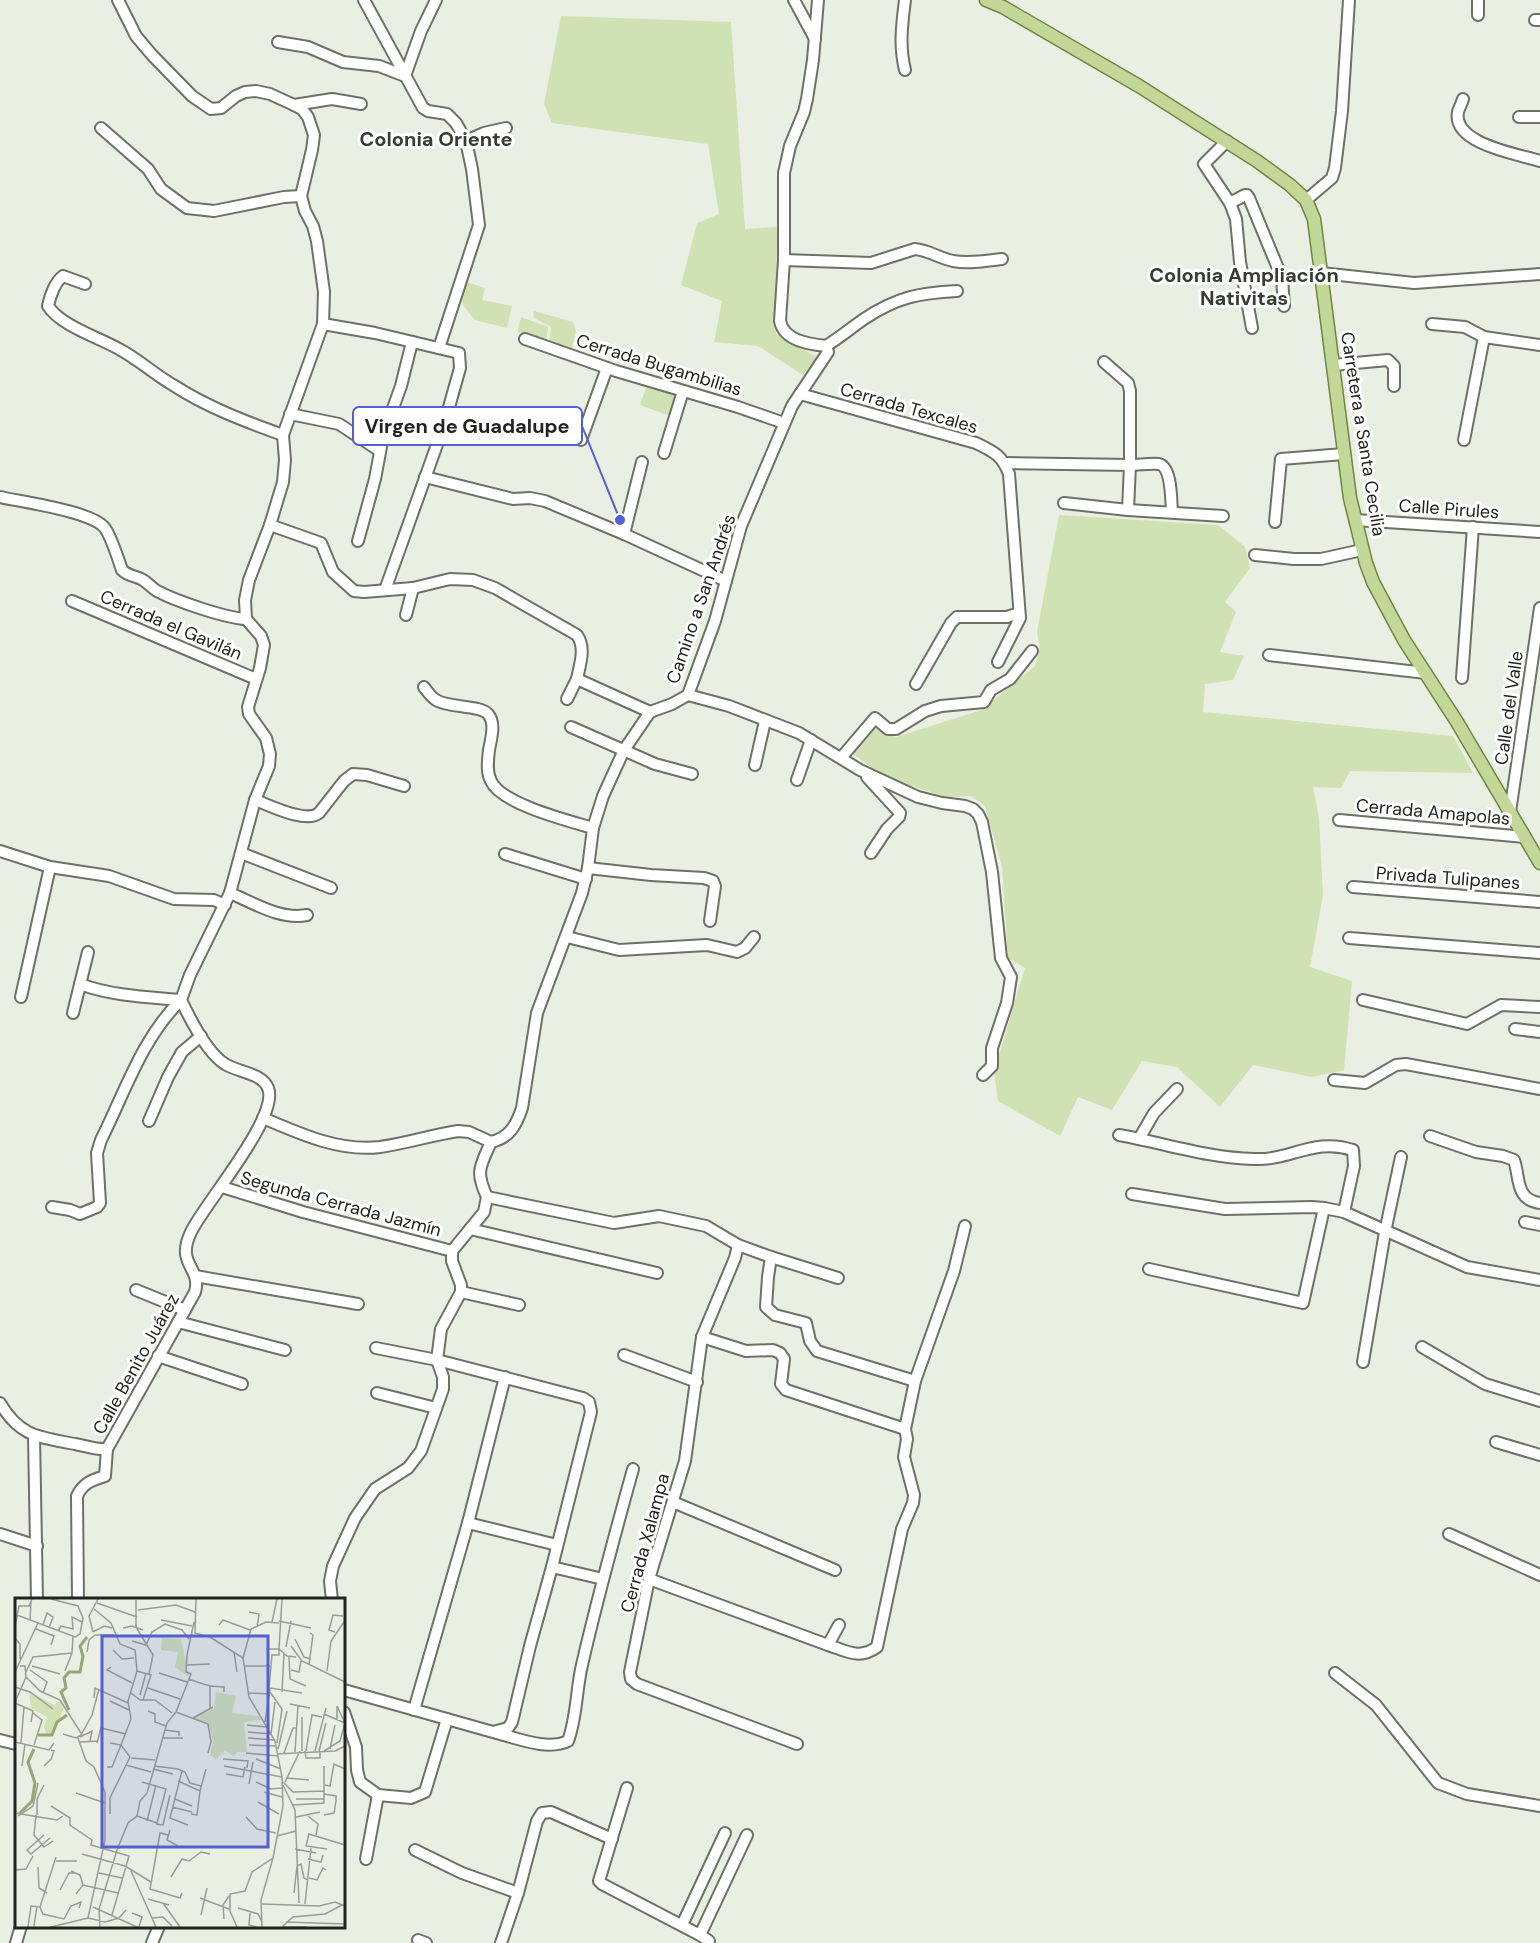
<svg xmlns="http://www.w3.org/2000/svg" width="1540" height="1943" font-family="'DM Sans',sans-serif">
<rect width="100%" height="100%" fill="#eaefe3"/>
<g fill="#d0e1b3">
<path d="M561,16L731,22L745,229L777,227L776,334L817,357L803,375L758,346L714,342L722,301L681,285L697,223L719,214L708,144L552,123L544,104Z"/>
<path d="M463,281L485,288L482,300L512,306L507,328L475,320L463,305L460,292Z"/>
<path d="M534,311L573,322L576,331L571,352L549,345L551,327L533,317Z"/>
<path d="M521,317L548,327L546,343L517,332Z"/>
<path d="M648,383L679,394L670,416L640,405Z"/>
<path d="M1059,515L1218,525L1245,547L1250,568L1225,602L1236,612L1220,652L1244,656L1233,680L1205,684L1203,712L1453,736L1473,773L1350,771L1341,788L1313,787L1319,818L1323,895L1310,967L1352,981L1344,1070L1312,1077L1253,1065L1220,1107L1177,1067L1142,1061L1112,1110L1078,1097L1060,1136L998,1101L994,1072L1025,968L1008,958L1002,867L985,806L971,796L946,797L886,778L853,754L875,728L896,737L982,710L1035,666L1040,648L1037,632Z"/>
</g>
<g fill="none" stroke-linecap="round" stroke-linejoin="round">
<g stroke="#6d7166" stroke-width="14">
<g id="minor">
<path d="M364,0L423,108L428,111L447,114L456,123L466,141L472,169L479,225L439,348"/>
<path d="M794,0L815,39"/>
<path d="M905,0C902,24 899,46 905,70"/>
<path d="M1478,15V0"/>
<path d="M1535,20H1540"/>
<path d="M278,42L308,47L343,62L379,66L405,76L421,31L436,0"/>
<path d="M1463,99C1462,103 1459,108 1458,112C1452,144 1518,154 1540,161"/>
<path d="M294,105L332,99L361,104"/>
<path d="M1519,117H1540"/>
<path d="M101,128L148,169L161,189L187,208L214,211L284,197L301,196"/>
<path d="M466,141L484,133L506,128"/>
<path d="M1227,141L1204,164L1230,203L1236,219L1240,262L1252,328"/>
<path d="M1306,200L1332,178L1335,168L1342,111L1349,0"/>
<path d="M1230,203L1245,195H1247L1249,198L1282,278L1284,306"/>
<path d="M784,260L871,263L915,249C928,250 939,258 953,261C969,264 986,261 1002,259"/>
<path d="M1321,273L1414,283L1540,274"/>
<path d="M85,284L63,276C55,282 50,296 48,306C61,326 98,337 119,349C138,359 154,374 173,385C207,407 244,421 283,435"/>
<path d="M323,324L375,333L459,353L460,368L444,425L385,590"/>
<path d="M1432,324L1465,327L1484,337L1540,345"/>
<path d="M525,339L616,371L738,407L784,423"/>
<path d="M826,346C839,338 851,328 864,319C897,297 919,293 957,291"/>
<path d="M1104,362L1128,383L1130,391V465C1139,465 1150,463 1159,464C1172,467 1171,501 1172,512"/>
<path d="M1333,365L1388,360L1394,366V386"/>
<path d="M800,394L976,443C994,452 1002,455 1009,474L1020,618L998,662"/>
<path d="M290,414L339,424L380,451"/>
<path d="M581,440L607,368"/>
<path d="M1464,440L1484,337"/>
<path d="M664,453L683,391"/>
<path d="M1005,463L1130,465L1128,510"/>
<path d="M425,477L513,499L530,498L545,501L624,534L726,581"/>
<path d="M0,497C22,502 90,511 104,527C111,535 118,559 122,570C129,577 135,575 143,580C148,583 152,588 157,591C176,601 225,618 246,619"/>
<path d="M1064,503L1128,510L1223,516"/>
<path d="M1355,520L1540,532"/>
<path d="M1275,522L1281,459L1344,454"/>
<path d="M270,525L321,543L333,572L354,591L364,592L413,588L450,579L473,580L495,588L577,635C586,648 580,664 577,679L650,712"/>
<path d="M624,534L642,462"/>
<path d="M358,541L375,479L383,436L401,386L412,342"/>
<path d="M1255,555L1294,559H1321L1362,550"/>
<path d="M72,601L256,679"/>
<path d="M406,615L413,588"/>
<path d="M1269,655L1426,673"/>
<path d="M1462,678L1473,527"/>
<path d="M916,684L951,623L957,617H1007L1019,613"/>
<path d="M424,687C427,691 431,697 436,700C448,708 480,705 488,714C496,723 491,739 489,750C488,760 486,772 491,781C501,804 569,821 593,828"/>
<path d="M688,695L729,706L799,733L860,770L918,797L942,803L965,806L973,809L978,814L982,822L992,872L1001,958L1011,977L1007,1003L992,1048V1066L983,1075"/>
<path d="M567,699L577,679"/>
<path d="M571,727L655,764L692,774"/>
<path d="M841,758L875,718L888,729H896L925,711L941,706L984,702L991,690L1010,679L1032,651"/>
<path d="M755,765L765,721"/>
<path d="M867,777L900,813L899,817L887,829L871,853"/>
<path d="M797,780L811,740"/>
<path d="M255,800C269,805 306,824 319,813L344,781L353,774L367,775L404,786"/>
<path d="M1510,812L1540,608"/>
<path d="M1339,820L1525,837"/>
<path d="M0,851L50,867L109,876L174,899L214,900L225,905"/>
<path d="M241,853L331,888"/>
<path d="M505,854L586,879"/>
<path d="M588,868L651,875L704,878L713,881L715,886L710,921"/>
<path d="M1353,887L1540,902"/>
<path d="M230,893C254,903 280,920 307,915"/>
<path d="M567,937L619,950L707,945L737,952L745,948L754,937"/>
<path d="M1349,938L1540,953"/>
<path d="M21,997L50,867"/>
<path d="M1363,1000L1467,1024L1501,1005L1540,1007"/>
<path d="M73,1013L88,952"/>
<path d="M1515,1029L1540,1032"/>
<path d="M1334,1080L1365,1083L1396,1065L1406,1064L1540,1089"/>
<path d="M263,1118C300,1134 340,1152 380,1147C407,1143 432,1135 458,1131L469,1132L491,1142"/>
<path d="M149,1121L168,1077L182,1052L201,1036"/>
<path d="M1119,1135C1164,1143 1208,1158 1254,1159C1290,1161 1314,1137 1353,1150L1354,1166L1344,1212"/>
<path d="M1430,1136L1476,1152L1503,1156L1514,1160C1520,1177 1515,1200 1540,1203"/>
<path d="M1139,1139L1154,1113L1177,1089"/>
<path d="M222,1187L303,1212L452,1251"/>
<path d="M1132,1194L1225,1209L1312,1207L1324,1208L1344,1212L1467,1267L1540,1280"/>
<path d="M487,1197C475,1171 480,1167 491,1142C509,1138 516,1126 522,1108L537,1013L582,893L588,868L593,828L603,796L624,750L650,712L672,704L688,695L715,621L741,526L792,406L828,352L826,346C809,344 784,341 780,321L784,260V173L790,146L804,112L807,99L813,60L818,0"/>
<path d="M487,1197L614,1223L659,1216L706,1226L738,1245L771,1257L768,1277L766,1307L775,1315L806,1323L810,1341L817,1351L915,1381"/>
<path d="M52,1207L70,1210L80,1214L97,1207L100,1203L97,1153L101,1140C125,1092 142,1038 181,1000C147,997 112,996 80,984"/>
<path d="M1525,1222L1540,1225"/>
<path d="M470,1229L657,1273"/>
<path d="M738,1245L735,1258L702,1337L685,1461L649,1579L630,1672L631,1679L637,1684L797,1744"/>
<path d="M771,1257L838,1278"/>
<path d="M1149,1269L1303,1303L1324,1208"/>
<path d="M195,1276L358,1304"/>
<path d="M136,1290L185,1310"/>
<path d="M461,1292L519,1305"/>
<path d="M178,1322L285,1350"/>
<path d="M702,1337L746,1351L773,1350L780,1353L784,1359L781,1384L786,1390L905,1429L915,1381L954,1271L965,1226"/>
<path d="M1422,1347L1485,1384L1540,1401"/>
<path d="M624,1355L697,1382"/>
<path d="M158,1356L242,1384"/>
<path d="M1363,1362L1385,1232L1401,1157"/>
<path d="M377,1393L436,1408"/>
<path d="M0,1403C20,1437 39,1437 75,1444C87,1446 95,1450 107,1449L195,1292C202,1267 175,1265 191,1232C204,1204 280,1117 268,1088C262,1073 237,1072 225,1064C207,1053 190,1019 181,1000L190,975L230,893L255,800L269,766L270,754L266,738L249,714L248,707L260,668L264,645L261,636L246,619L245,600L249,580L270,525L283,482L285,460L283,435L323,324L324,292L317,241L313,226L305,211L301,196L312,150L314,135L308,117L302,109L294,105L270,94L256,91L245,92L236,96L221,108L211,109L192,96L152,55L136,36L118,0"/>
<path d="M34,1436L37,1600"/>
<path d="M1496,1442L1540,1455"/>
<path d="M673,1502L835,1570"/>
<path d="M468,1523L557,1545"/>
<path d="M0,1534L37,1546"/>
<path d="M1449,1534L1540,1575"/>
<path d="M552,1567L603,1579"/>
<path d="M649,1579L828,1645L839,1625"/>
<path d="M78,1600L77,1496C83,1483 92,1480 105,1476L107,1449"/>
<path d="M332,1600L330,1581L333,1566L355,1518L375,1489L408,1468L421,1451L443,1389V1377L437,1360L441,1329L461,1292V1285L452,1261V1251L484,1212L487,1197"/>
<path d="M828,1645C847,1651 859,1660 877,1647L902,1529L913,1503L914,1495L904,1457L907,1439L905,1429"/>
<path d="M1335,1673L1376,1705L1438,1783L1467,1794L1540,1806"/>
<path d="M344,1690L493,1732L508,1728L512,1722L530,1646L552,1567L591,1412L589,1402L583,1398L437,1360L376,1348"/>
<path d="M414,1710L468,1523L505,1377"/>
<path d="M344,1712L356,1747L357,1770L360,1782L378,1795L411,1798L425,1792L447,1719"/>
<path d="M496,1733C517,1738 547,1751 568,1741C577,1717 576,1690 582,1665C597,1599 615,1534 633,1469"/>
<path d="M0,1740L16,1744"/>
<path d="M627,1788L599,1881L602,1884L700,1935L709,1941"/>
<path d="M415,1850L462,1873L518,1893"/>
<path d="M366,1859L378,1795"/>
<path d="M682,1925L725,1833"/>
<path d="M700,1935L747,1835"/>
<path d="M418,1940L426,1943"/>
<path d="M16,1943L21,1926"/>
<path d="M152,1943L159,1926"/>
<path d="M501,1943L518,1893L537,1821L542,1813L551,1812L612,1839"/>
</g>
</g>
<g stroke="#708642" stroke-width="15">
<path id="major" d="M986,0L1003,7L1139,86L1257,161L1290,185L1306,200L1314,219L1350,498L1366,563L1373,582L1404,640L1457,722L1540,863"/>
</g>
<use href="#minor" stroke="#fff" stroke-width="10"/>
<use href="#major" stroke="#c3d799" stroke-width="12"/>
</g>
<g text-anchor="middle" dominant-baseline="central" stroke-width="6" stroke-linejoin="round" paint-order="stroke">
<g font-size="18" fill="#21231f" stroke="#fff">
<text transform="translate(659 365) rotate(17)">Cerrada Bugambilias</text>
<text transform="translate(909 408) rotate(16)">Cerrada Texcales</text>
<text transform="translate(1363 434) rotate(81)">Carretera a Santa Cecilia</text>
<text transform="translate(1449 509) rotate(4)">Calle Pirules</text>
<text transform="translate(701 599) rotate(-71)">Camino a San Andrés</text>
<text transform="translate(171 625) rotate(23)">Cerrada el Gavilán</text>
<text transform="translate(1509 708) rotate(-82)">Calle del Valle</text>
<text transform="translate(1433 812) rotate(5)">Cerrada Amapolas</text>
<text transform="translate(1448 878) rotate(4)">Privada Tulipanes</text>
<text transform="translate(341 1204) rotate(15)">Segunda Cerrada Jazmín</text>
<text transform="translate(136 1364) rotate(-61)">Calle Benito Juárez</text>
<text transform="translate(645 1543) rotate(-75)">Cerrada Xalampa</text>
</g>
<g font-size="20" font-weight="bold" fill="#383c32" stroke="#fff">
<text x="436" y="139">Colonia Oriente</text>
<text x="1244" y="275">Colonia Ampliación<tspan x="1244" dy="23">Nativitas</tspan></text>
</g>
</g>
<g transform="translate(15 1598)">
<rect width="330" height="330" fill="#eaefe3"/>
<path d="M147,40L166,41L174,79L160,69L163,54L146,52ZM14,94L40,107L44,103L49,110L37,137L32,138L29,129L32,119L16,110ZM201,94L221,98L217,115L244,118L246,122L229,124L232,154H222L219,158L210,153L201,161L195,157L198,143L193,126L179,120L199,110Z" fill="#d0e1b3"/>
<path fill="none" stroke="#96a777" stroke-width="3" d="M54,112L46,94L51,90L49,80L54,74H65L68,58L65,48L72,39M23,137H37L42,124L52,117M4,216L17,203L20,185L13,164L19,151"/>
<path fill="none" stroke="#9a9d95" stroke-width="1.5" d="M181,1L180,35L195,39L228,60L234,99L260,143L267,179L268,208L258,260L237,274L230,293L215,296V313L222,329M267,1L264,51L272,58L281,59M121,2V29L138,57L134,76M82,5L122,19M79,11L96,25L105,46L120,52L122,73L113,103L116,121L106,147L115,159M123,12L161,7L180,14M234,14L244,16L242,29M2,17L60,39L65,36L68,20L63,8L36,1M15,22L16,3M146,22L177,28M264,23L296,30M257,24L262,1M28,27L32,15L38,19L34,30M204,27L208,22L235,32M0,28L4,8H14L17,1M108,30L117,28L128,32M21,31L39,38L36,47M43,33L46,28L58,31L57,19L67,24M78,34L74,18L83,1M78,34L89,28L97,30M320,34L314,32L318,17L328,18M0,40L5,46V61M280,41L289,59L296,61M117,43L131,47L137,34L150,26L167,32L174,41M276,48L287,63L330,84M271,49L276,23M251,51H264V57H257L254,90M98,52L107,61L119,60M72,54L74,42L80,37H99M219,54L222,74M274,59L275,81L291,88M228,60L236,31L251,24L264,25M294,66L298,37L295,35M172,67L195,66M5,68H10L11,79L25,93L45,102L66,135M17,68L45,76M230,68H256M96,69L92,72L117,85M15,72L32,84L28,95M276,72L284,74L286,63M50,73L57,55M122,73L136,77L128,102M312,73L316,43L329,24M0,74L23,25M144,75L172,84M10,76L18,59L57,55L58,38M173,81L195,88V110M195,88L209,89V94M0,89L15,94L38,111M133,90L165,101M255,94L267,111L262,145M267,94L269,56M116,95L125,102H140L157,115M233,95L255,96M125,97L131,75M79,100L80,90L113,105M95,103L114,112M0,104L11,79M0,105L18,113L16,124M275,106L295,110M133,113L140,116V124L151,128M161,114L193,126L196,144L193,155M18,115L27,122L19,147M309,116L330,125M178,120L198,109M250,124L255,90L287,95M232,127L251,129M150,132L164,134V138M233,134L256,136L260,104M48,136L61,140L66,137L77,117L84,91M65,139L77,133L75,143M63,140L71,163L79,169L90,194M148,140H168M233,140L259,142M0,144L34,152L39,145M65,144L83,143M6,145L9,109M82,145L86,130L111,136M234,147L261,148M263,151L272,113M315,151L320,127M287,153V119M290,153L291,160H305V154M291,153L297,117L307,119M300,153L311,110M304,153L311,125M309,153L325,143L330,125L322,108V123M280,154L283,107M231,155L263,158M269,155L278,130H282M262,156L320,153L330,148M116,160L140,162M208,161L233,163L232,170M241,161L266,171M111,167L136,174M7,168L10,146M29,168L36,161L39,153L36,152M139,168L163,171L170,174L175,185L186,188M209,168L267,179M92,169H97L106,147L95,145M138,171L158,176M167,173L155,220L173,227M211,176L228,179L230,169M272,180L294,182M163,183L185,193L191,171M241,184L256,191L267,190M268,184L278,194L309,193M270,184L285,153M234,186L238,164M268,187L280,212L284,305M310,187L315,188L319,166L330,171M249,194L267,199M61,195L90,205M309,196L321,198V203L319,215L309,217M160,201L177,208M281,201H309M243,204L264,216M278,207L309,205V168M36,208L55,220V227L77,242L76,247L114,258L97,317M157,209L177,214M0,215L42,222L48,218M95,216V200L115,159M176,216L182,217L185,193M21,217L19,237L29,249L38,243M22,217V201L29,187M3,218L18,208L23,185M122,218L142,225L151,191L127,184M293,218L303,226L301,237M231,219L242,231L261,235M281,219L305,214M132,223L141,187M141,226L148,227L155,197M155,232L152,242L163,248M29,237L12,252L16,256L35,240M153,237L145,235L135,291L165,300L167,295M262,238L281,233M280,251L301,255M312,251L291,248L294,236L330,247M67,256L110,268L136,284M41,259L25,309L28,316L49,321L56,308L66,304L64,310M293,261L306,264L308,257M41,263H62M282,268L286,266L289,280L293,282M23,269L24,290L32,295M0,272L11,271L18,258M56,273L65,277L68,287M116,273L141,329M84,275L107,280M156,279L167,261L174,263L186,254L195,256M294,280L302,282L308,270L311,272M45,292L54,275H61M279,295L282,268M61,296L68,287L103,295M185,300L214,311M133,301L154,307M148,305L165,329M247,306L304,308L320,304L330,308M290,306L296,250M78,309L122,329M223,310L243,316L247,324M117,315L127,319L124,329M235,315L234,327L242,329M186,317L192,290M73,320L90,242V194M137,320L148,319L157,328M209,321L208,307L214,298M271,324L330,326M19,328L22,308M13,329L16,308L25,309M36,329L73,320L90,324L104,320L111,312M85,329L84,311L102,252L113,225L122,218L125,203L132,195L152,125L161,114L176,76L171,74L172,57L179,24M247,329L246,302L258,260M267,329L278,319L310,316L327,307M267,329H292"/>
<path fill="#535fd5" fill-opacity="0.15" stroke="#535fd5" stroke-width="3" d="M87,38H253V249H87Z"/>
<rect width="330" height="330" fill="none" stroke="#21231f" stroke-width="3"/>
</g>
<path fill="none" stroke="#535fd5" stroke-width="2" d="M620 520L582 426"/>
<circle fill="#535fd5" stroke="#fff" stroke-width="2" cx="620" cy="520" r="6"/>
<rect fill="#fff" stroke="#535fd5" stroke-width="2" x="353" y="407" width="229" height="38" rx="6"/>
<g font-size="20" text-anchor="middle" font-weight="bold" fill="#21231f">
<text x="467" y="433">Virgen de Guadalupe</text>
</g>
</svg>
